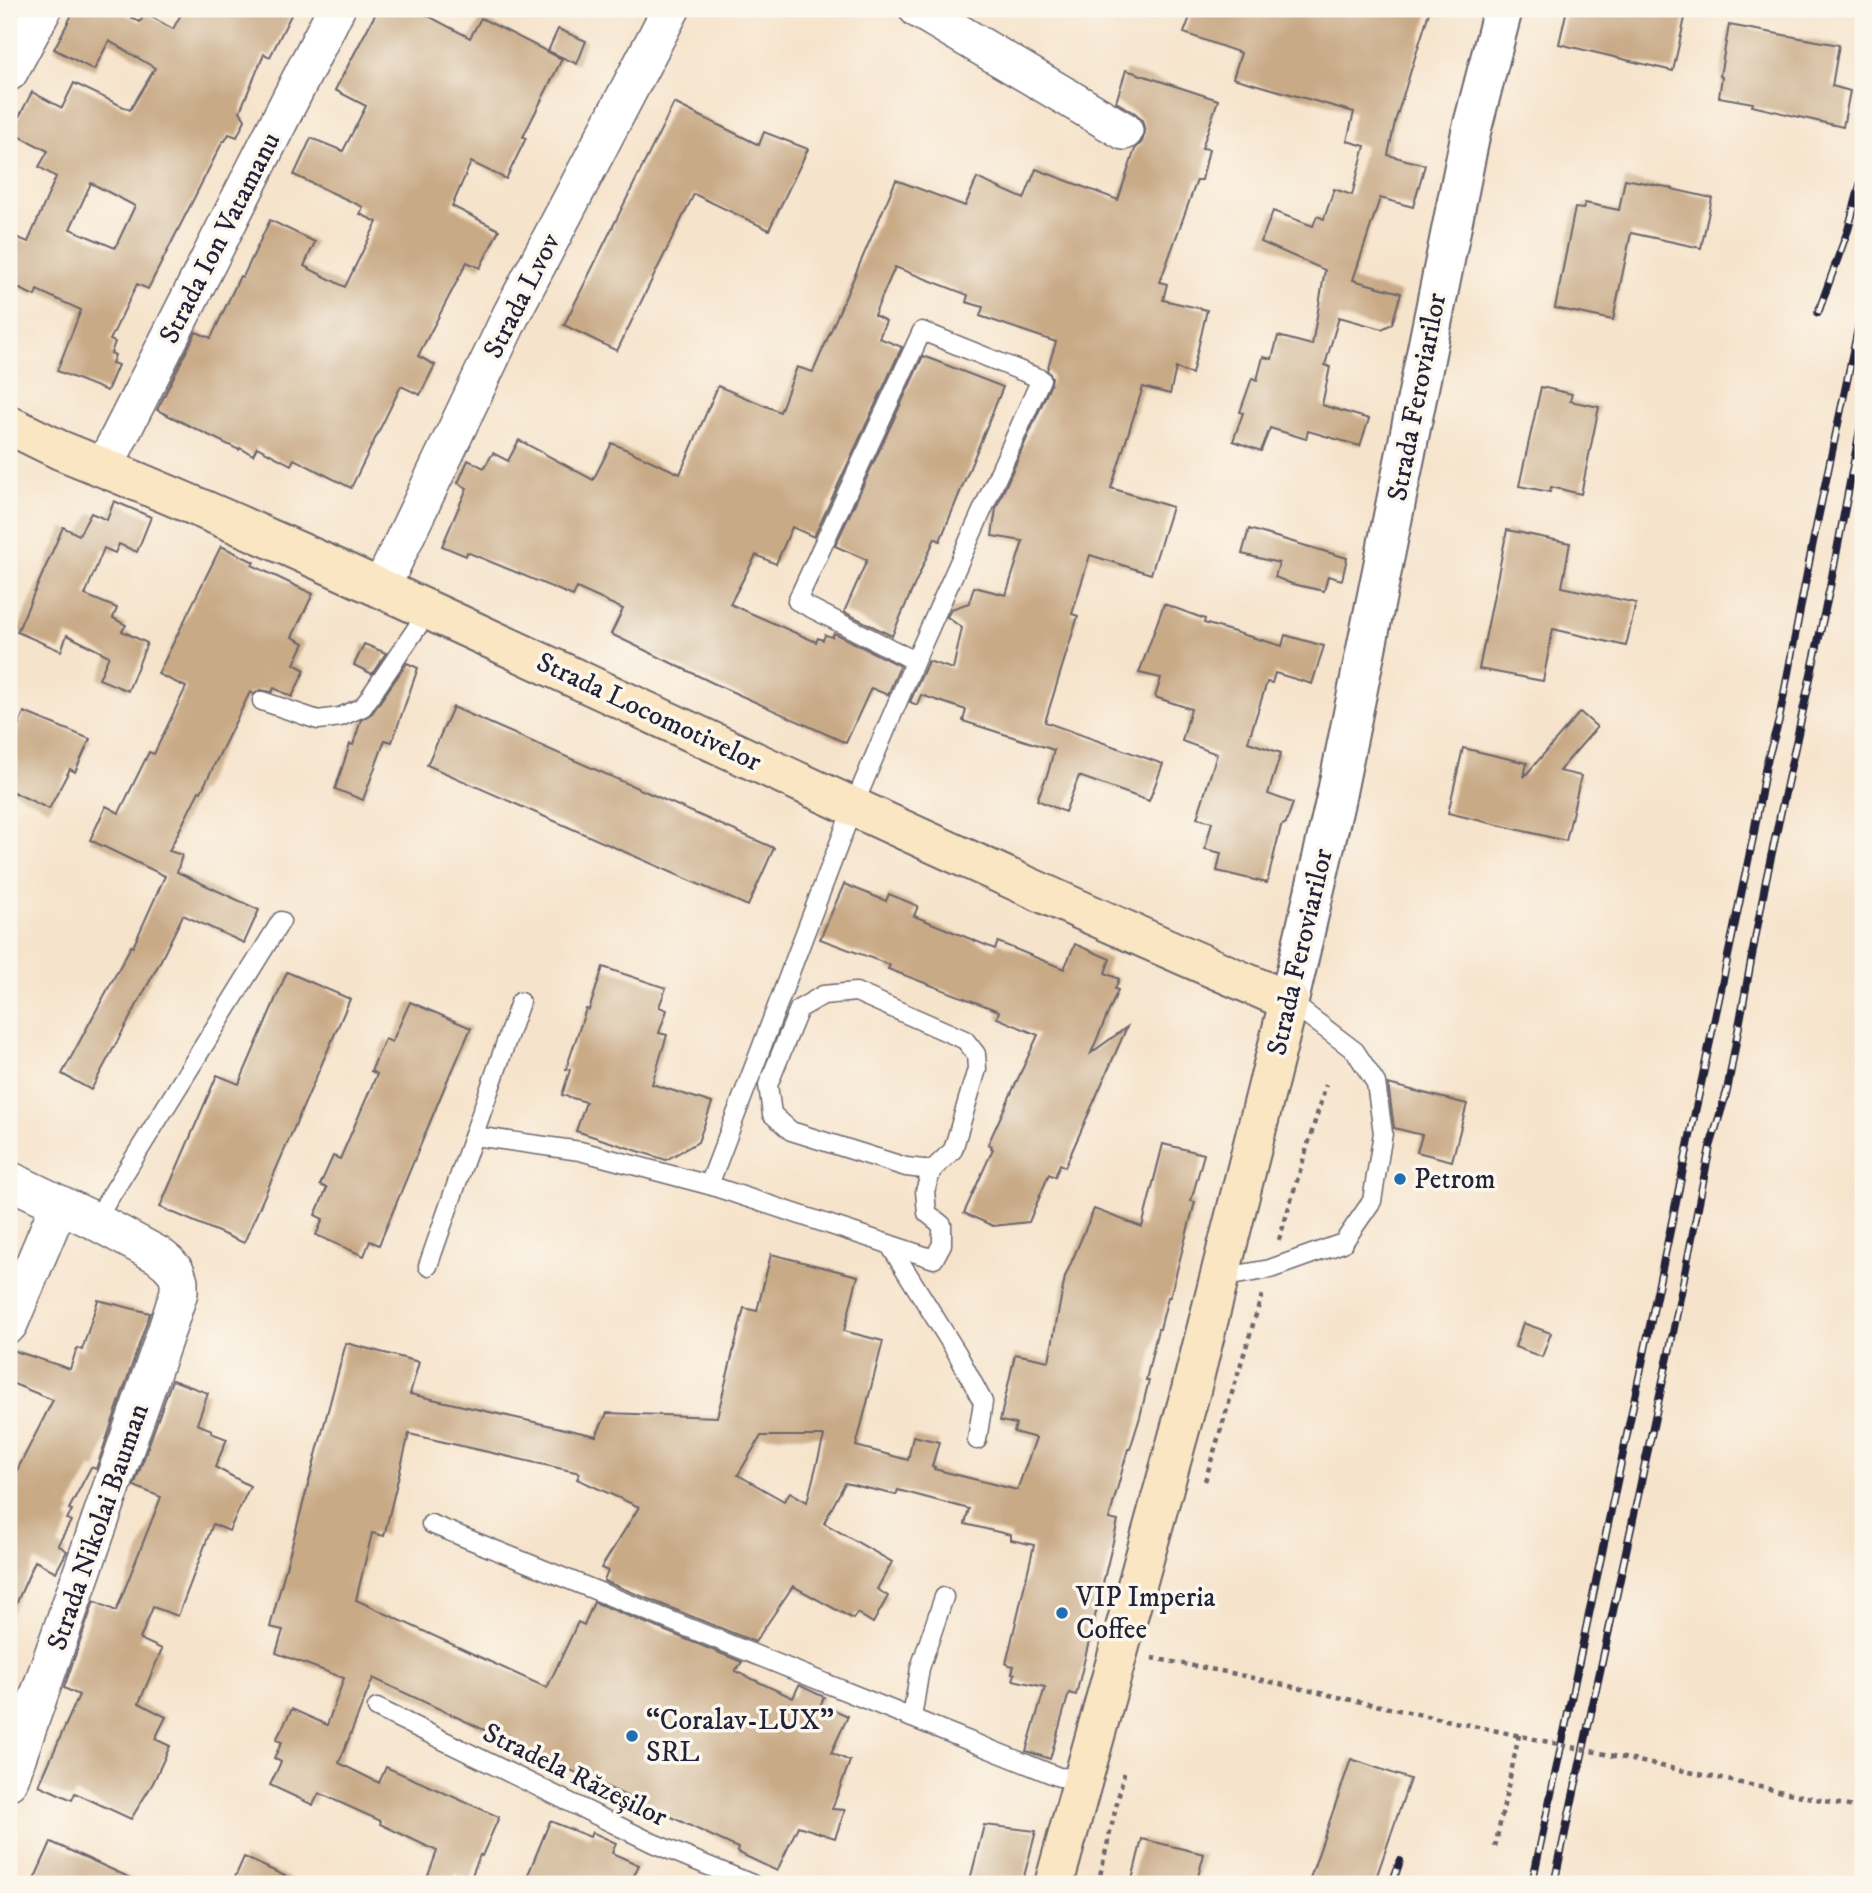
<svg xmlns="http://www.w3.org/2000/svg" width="1872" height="1893" font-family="'IM FELL DW Pica',serif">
<rect width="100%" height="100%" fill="#fbf7ec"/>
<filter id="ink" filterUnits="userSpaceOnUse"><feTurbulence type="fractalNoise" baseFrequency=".0143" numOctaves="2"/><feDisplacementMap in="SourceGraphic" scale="14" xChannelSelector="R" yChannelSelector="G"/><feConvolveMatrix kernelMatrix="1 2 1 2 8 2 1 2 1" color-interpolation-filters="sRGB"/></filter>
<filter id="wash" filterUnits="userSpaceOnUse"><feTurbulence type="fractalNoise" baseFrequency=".00686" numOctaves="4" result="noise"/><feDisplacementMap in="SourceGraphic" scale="28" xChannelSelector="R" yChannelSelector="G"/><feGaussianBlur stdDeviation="1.57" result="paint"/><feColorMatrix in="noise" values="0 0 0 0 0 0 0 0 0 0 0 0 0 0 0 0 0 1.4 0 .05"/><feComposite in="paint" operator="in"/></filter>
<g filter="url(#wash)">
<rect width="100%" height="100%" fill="#f6e3cb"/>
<g id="blocks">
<g fill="#c9aa87" fill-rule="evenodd">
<path d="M75,9H116L140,22L145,13L173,29L184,9H294L270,57L264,54L240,111L245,120L237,137L229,134L225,141H223L148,289L137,284L110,340L115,342L111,353L115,355L112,363L118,365L107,391L57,371L81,310L37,290L35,296L9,284V234L28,242L56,177L39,167L48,151L11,132L32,92L62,108L74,83L130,110L155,68L109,41L94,70L54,49ZM91,183L135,206L115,248L70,229Z"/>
<path d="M378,9H415L470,38L481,18L562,59L523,137L526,138L506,179L471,162L452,206L499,230L480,268L467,262L418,356L435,365L420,395L401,386L351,488L294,459L291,465L257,447L253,455L240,448L239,450L157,410L196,332L211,338L240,276L243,277L270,220L315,242L304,266L345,287L377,222L360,214L363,207L294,175L311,138L343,151L366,106L335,90Z"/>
<path d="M1193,9H1430L1395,122L1388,155L1425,165L1413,207L1380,198L1353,280L1401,293L1392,324L1382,329L1339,317L1325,365L1330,367L1322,405L1369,419L1360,446L1308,431L1306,439L1270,428L1261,451L1233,441L1243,413L1240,412L1252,378L1257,380L1263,357L1272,359L1278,336L1312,345L1325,270L1261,242L1273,211L1313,226L1317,216L1324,219L1334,189L1352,195L1365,146L1347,141L1354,112L1233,78L1241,53L1184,33Z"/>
<path d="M1567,9H1687L1673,71L1559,44Z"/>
<path d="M1729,25L1839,45L1832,86L1850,91L1843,127L1752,106L1753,103L1719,97L1722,77L1720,76Z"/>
<path d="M558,29L586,41L577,64L548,51Z"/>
<path d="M1126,70L1218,100L1202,148L1209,149L1202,180H1197L1160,282L1167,284L1163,300L1207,310L1192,374L1176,368L1170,394L1143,387L1111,488L1172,507L1151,574L1090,555L1072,614L1078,616L1045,722L1163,764L1149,801L1079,776L1065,812L1037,800L1048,773L1054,750L963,721L966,710L921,695L917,705L910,702L928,661L953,669L962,628L947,617L951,609L969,603L974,587L1006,595L1023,541L992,536L996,508L1051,384L1052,377L1047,370L1056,342L980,316L983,307L966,302L968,295L895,267L874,315L886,321L879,338L902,347L814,537L792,527L776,564L756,555L730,604L816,642L818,638L823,640L825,635L832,637L834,633L900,666L888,695L871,688L846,743L713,683L611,634L623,609L577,588L573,596L467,552L466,556L442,546L467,488L458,483L468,460L484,468L493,453L508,461L519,440L593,480L612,443L680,474L718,386L780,412L797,367L813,372L896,180L965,206L977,178L1024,199L1036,169L1118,200L1135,149L1142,142L1145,132L1142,120L1135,113L1116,102Z"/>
<path d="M674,103L759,145L764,132L808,149L769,230L694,194L617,351L564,325Z"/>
<path d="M1625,179L1672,188V189L1712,198L1701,248L1631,233L1613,320L1555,308L1575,208L1583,209L1585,203L1619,210Z"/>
<path d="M923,356L1003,387L940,541L935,538L892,636L844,612L867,560L835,546Z"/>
<path d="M1541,387L1572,394L1570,401L1599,407L1581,494L1551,487L1550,492L1519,486Z"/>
<path d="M114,501L151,517L137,552L119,544L115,553L104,548L85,595L117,608L113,618L126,625L122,631L147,643L128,691L99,679L109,656L67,635L61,651L17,632L63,527L79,535L91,513L107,520Z"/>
<path d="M1249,529L1347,558L1342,580L1328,576L1324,591L1292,584L1275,577L1279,563L1242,554Z"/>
<path d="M1507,530L1570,543L1562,587L1636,603L1626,646L1553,629L1543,681L1479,669Z"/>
<path d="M221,546L254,562L252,565L313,594L292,637L304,643L294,664L305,670L292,697L274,688L272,692L260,690L254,694L250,692L201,792L199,791L169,851L182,855L177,872L259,910L244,943L183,915L160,962L91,1090L62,1074L131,946L133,947L165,876L90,840L106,806L119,813L149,752L154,754L186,687L158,674Z"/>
<path d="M1164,604L1205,619L1204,623L1282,646L1285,635L1324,646L1312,684L1275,673L1272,683L1267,682L1248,742L1281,753L1268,794L1293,803L1286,823L1281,826L1267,883L1217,871L1221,853L1205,849L1212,822L1197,818L1217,754L1182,741L1191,709L1155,697L1161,678L1139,673Z"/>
<path d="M364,644L386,653L372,674L354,665Z"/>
<path d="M407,663L418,668L392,742L385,740L363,800L335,789L350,744L353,745L361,720L372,713Z"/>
<path d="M453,707L774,848L748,906L427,765Z"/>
<path d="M24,712L90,739L75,772L70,769L49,809L9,790V750Z"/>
<path d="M1580,712L1597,727L1559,771L1581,776L1566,841L1448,813L1463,748L1527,763L1524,777Z"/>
<path d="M844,884L886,901L889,894L918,906L914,916L995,949L998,942L1064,969L1075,944L1110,959L1105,973L1119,979L1115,989L1118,990L1091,1053L1127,1027L1065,1167L1060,1164L1055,1177L1049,1174L1029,1222L993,1226L964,1213L993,1149L991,1148L992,1146L988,1144L1038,1035L997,1018L999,1011L888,969L890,965L820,939Z"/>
<path d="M603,967L666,988L659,1007L667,1010L659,1033L667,1035L652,1084L712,1103L698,1142L666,1160L576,1131L586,1102L562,1095L570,1070L566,1069L586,1009L589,1010Z"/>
<path d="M287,972L350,999L244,1243L160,1207L217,1075L239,1084Z"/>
<path d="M410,1002L471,1028L451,1074H450L379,1245L370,1241L364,1256L316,1235L323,1219L315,1215L327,1188L320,1185L333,1156L340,1159L377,1074L371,1071L385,1039L392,1042Z"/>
<path d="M1388,1084L1467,1104L1452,1161L1417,1152L1422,1135L1394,1128Z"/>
<path d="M1163,1144L1204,1154L1191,1201L1195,1202L1170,1297H1168L1160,1329H1158L1146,1380H1149L1140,1417L1130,1449H1128L1109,1519L1118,1521L1076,1695L1069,1693L1050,1759L1026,1751L1045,1687L1013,1680L1015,1674L1012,1673L1014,1666L1006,1664L1034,1545L1011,1540V1535L965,1524L969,1509L898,1490L896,1495L845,1483L824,1523L892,1562L877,1589L888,1596L873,1623L857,1613L853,1619L793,1586L755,1642L604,1581L608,1571L601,1568L639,1507L577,1479L580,1473L409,1434L384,1536L372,1533L356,1600L547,1688L578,1622L584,1625L594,1602L742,1662L735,1671L793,1698L799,1685L824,1697L821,1704L848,1716L831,1753L850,1761L832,1809L845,1810L835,1838L798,1826L777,1871L737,1852L738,1848L373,1678L339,1763L379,1783L386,1767L499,1817L482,1856L480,1855L470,1880L456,1873L452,1884H425L437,1851L380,1824L381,1821L319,1793L313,1805L270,1785L281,1762L274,1758L282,1742L276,1740L292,1709L327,1725L344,1678L276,1653L283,1630L270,1627L346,1343L419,1362L410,1394L596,1436L607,1413L717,1417L744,1308L757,1311L771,1254L858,1276L844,1331L883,1341L856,1446L908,1460L913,1436L939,1442L932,1466L935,1467L934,1469L1017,1490L1036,1438L1014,1432L1016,1424L1000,1421L1015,1354L1049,1361L1065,1277L1094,1209L1142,1227ZM761,1436H824L807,1502L790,1492L784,1501L738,1475Z"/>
<path d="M98,1300L150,1313L96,1469L91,1467L69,1509L72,1510L67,1519L71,1521L58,1545L67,1551L56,1572L35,1561L9,1620V1486L53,1400L9,1382V1349L70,1369L77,1348L82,1350Z"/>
<path d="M1523,1323L1551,1333L1542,1357L1515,1347Z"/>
<path d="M172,1380L208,1393L197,1424L212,1430L211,1433L227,1439L215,1467L250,1486L229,1531L213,1524L178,1616L153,1607L140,1639L162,1649L139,1703L166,1717L155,1739L170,1746L153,1783L131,1819L75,1793L72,1800L39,1785L79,1695L64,1688L94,1601L116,1611L161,1497L134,1486Z"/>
<path d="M1351,1759L1410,1779L1374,1884H1308Z"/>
<path d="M550,1821L590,1837L592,1832L616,1843L612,1853L639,1865L630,1884H545L527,1877Z"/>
<path d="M984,1825L1036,1831L1022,1884H969Z"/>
<path d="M1142,1839L1204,1854L1196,1884H1131Z"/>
<path d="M51,1842L144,1884H32Z"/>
<path d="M244,1857L302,1884H232Z"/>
</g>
</g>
</g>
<g filter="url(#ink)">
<use href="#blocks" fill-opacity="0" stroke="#6c666d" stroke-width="2"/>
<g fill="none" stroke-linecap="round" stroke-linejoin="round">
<g stroke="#6c666d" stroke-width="21">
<g id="service">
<path d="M262,701L318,720L340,717L363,707L429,610"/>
<path d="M474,1136L580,1151L709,1185L934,1259L942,1244V1225L927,1213L925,1191L932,1170L953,1150L977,1069L976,1054L965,1040L856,992L823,995L799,1009L768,1085L772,1114L791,1131L906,1167L932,1170"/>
<path d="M709,1185L853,807L915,661L1041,379L922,331L797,601L915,661"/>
<path d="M95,1221L281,921"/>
<path d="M889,1244L957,1353L983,1402L977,1440"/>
<path d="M428,1266L520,1002"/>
<path d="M1220,1278L1270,1269L1343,1243L1372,1201L1383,1133L1376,1083L1355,1051L1289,1001"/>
<path d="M431,1524L912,1718"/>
<path d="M944,1597L920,1668L912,1718L1059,1777L1084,1778"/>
<path d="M377,1708L653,1843L752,1884"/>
</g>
</g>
<g stroke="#6c666d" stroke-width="40">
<g id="minor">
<path d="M918,9L1124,131"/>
<path d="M9,72L43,9"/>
<path d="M104,467L336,9"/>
<path d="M381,588L511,315L671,9"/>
<path d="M9,1180L95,1221L158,1255L168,1263L176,1272L179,1281V1292L167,1329L9,1781"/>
<path d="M9,1324L59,1205"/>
</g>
</g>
<g stroke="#6c666d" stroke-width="42">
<path id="tertiary" d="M1289,1001L1335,802L1471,132L1503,9"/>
</g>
<g stroke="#6c666d" stroke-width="42">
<path id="secondary" d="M9,425L60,450C240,522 416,604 592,686C823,793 1054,901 1289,1001L1191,1390L1054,1884"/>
</g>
<g stroke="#6c666d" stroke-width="4.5" stroke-dasharray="5 5" stroke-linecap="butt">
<path d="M1279,1240L1326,1085"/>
<path d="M1205,1481L1262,1295"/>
<path d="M1152,1658L1231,1673L1347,1699"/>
<path d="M1495,1847L1519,1735"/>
<path d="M1098,1884L1124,1773"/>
</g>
<use href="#service" stroke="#fff" stroke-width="18"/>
<use href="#minor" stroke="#fff" stroke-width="37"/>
<use href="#tertiary" stroke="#fff" stroke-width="38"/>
<use href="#secondary" stroke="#fbe6c3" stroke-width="38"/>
<g stroke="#22223b" stroke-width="8">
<g id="rail">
<path d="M1818,313L1848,230L1863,174"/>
<path d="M1392,1884L1400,1861"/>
<path d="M1532,1884L1753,838L1766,765L1779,720L1813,542L1863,305"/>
<path d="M1554,1884L1670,1348L1710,1147L1727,1091L1766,880L1830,587L1863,414"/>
</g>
</g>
<use href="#rail" stroke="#fbf7ec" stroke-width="5" stroke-dasharray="16" stroke-linecap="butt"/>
<path stroke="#6c666d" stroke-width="4.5" stroke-dasharray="5 5" stroke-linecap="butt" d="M1347,1699L1863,1809"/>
</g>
</g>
<g fill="#1f6fb2" stroke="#fbf7ec" stroke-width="2.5">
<circle cx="1400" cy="1179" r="7"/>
<circle cx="1062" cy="1613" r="7"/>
<circle cx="632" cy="1736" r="7"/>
</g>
<g text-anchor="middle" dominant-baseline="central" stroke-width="7" stroke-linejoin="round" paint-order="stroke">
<g font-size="28" fill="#22223b" stroke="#fbf7ec">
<text transform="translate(220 238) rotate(-63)">Strada Ion Vatamanu</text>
<text transform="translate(522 296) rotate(-63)">Strada Lvov</text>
<text transform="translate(1417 397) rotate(-79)">Strada Feroviarilor</text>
<text transform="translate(649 712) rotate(25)">Strada Locomotivelor</text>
<text transform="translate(1300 952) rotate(-77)">Strada Feroviarilor</text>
<text transform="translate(98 1527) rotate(-71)">Strada Nikolai Bauman</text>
<text transform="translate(575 1775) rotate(26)">Stradela Răzeșilor</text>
</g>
<g font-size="28" fill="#22223b" stroke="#fbf7ec" text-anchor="start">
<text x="1414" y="1179">Petrom</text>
<text x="1076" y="1597">VIP Imperia<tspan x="1076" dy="32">Coffee</tspan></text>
<text x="646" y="1720">“Coralav-LUX”<tspan x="646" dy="32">SRL</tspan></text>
</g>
</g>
<rect width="1872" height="1893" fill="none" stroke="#fbf7ec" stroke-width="35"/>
</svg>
